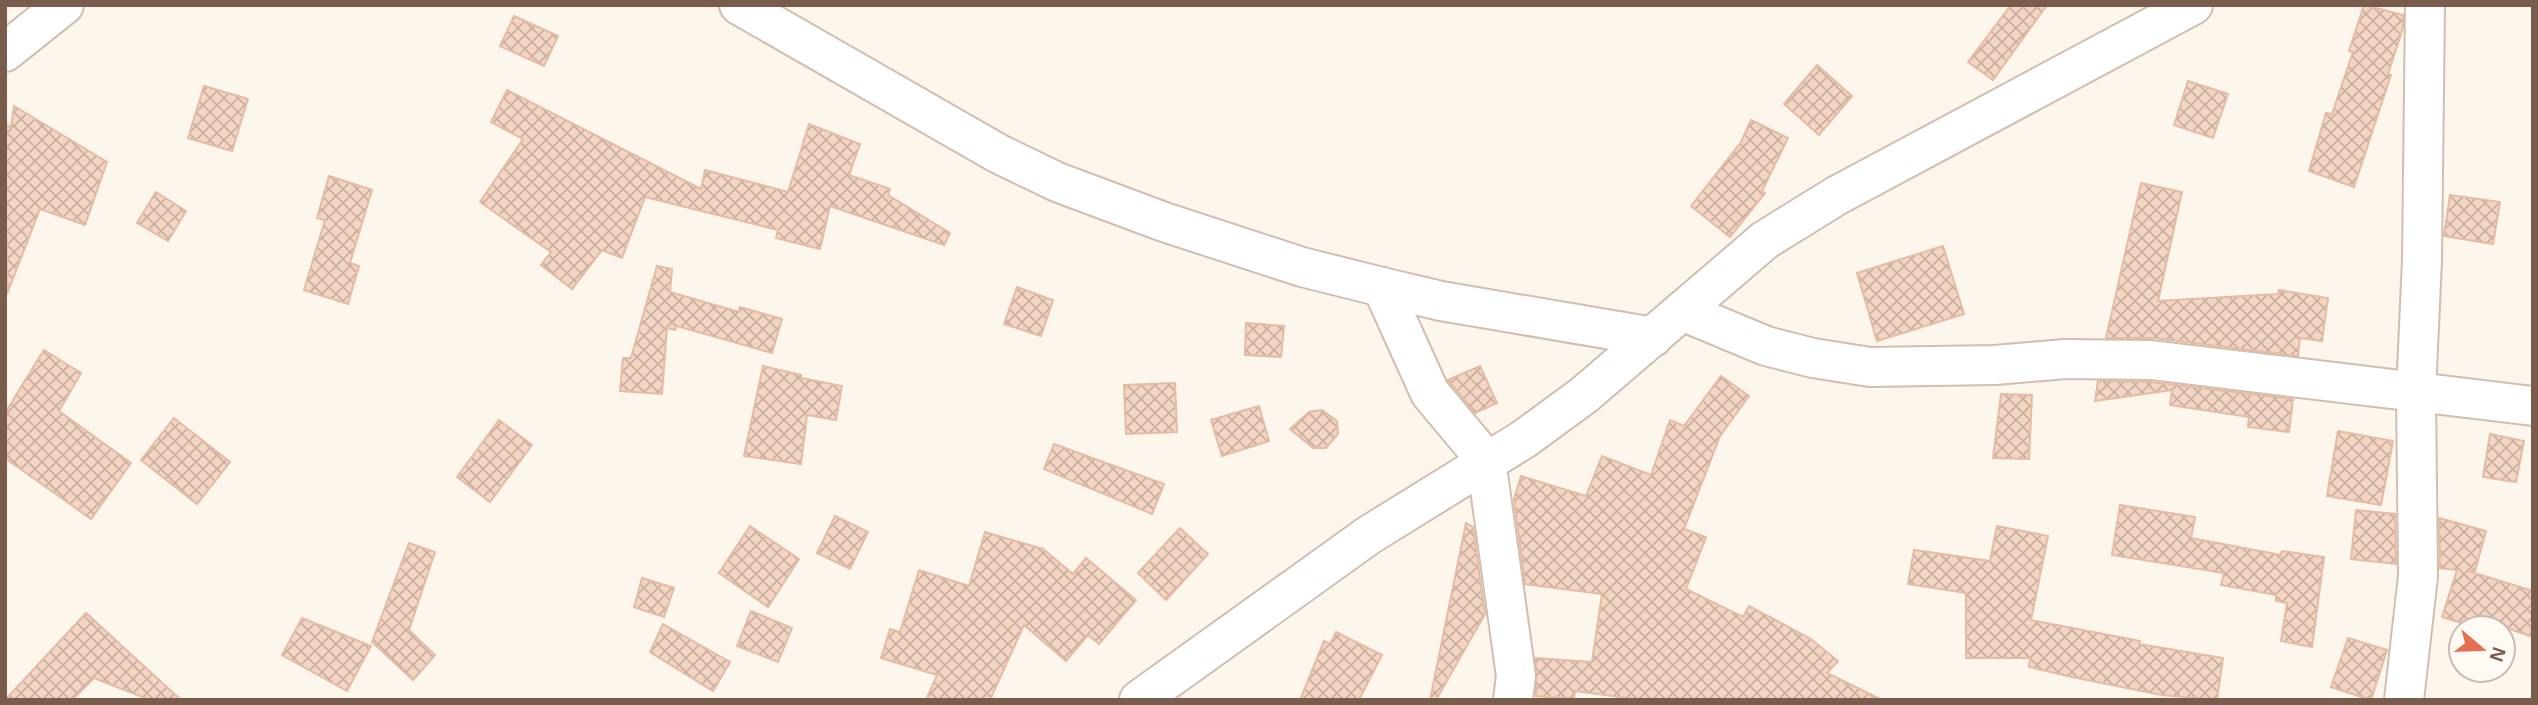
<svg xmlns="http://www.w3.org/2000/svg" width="2538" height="705" font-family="Helvetica,sans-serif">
<defs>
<pattern id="building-cross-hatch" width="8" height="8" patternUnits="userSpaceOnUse" patternTransform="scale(1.75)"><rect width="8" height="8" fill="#f3d5c3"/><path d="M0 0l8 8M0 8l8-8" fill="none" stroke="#cab0a1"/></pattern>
</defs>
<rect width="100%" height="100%" fill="#fdf6ec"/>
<g fill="url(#building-cross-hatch)" stroke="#e6bba3" stroke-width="2">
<path d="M2011,5H2047L1993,80L1968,62Z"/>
<path d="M2364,5L2403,15V28L2388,74L2391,75L2354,187L2309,171L2326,113L2332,114L2353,52L2349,51Z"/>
<path d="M514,16L558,36L544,66L500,46Z"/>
<path d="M1817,65L1852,96L1819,135L1784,104Z"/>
<path d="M2188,81L2228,94L2213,138L2174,125Z"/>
<path d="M204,86L248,99L232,151L188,138Z"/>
<path d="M507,90L701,189L705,170L788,192L809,124L860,144L849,175L890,189L888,195L950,233L944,245L830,206L820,249L776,238L778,230L645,197L622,258L602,250L572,289L541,265L551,252L480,202L523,139L491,122Z"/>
<path d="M14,106L107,162L85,225L40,209L7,294L5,123L11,128Z"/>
<path d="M1751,120L1788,138L1762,191L1765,193L1730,237L1691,206L1741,142Z"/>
<path d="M329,176L372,190L350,263L359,266L348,304L304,290L325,220L317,218Z"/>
<path d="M2141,183L2182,192L2158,301L2278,294L2279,290L2328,298L2322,341L2300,338L2298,356L2154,338H2106Z"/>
<path d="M156,192L186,211L168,241L137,223Z"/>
<path d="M2450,195L2500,202L2493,244L2444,236Z"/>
<path d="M1943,246L1964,314L1877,341L1857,273Z"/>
<path d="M657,266L672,269L670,292L739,312L740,307L782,319L772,353L677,326L675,330L667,328L662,394L620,391L623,358H631Z"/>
<path d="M1017,287L1053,300L1041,336L1004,324Z"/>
<path d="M1246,323L1284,326L1281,357L1245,355Z"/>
<path d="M44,350L81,373L59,411L131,463L91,519L5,458V413Z"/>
<path d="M763,366L801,375V378L842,386L836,420L807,415L801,464L744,456Z"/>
<path d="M1480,366L1497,403L1475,413L1448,380Z"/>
<path d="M1721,376L1749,396L1720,436L1684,529L1706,537L1686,589L1743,617L1749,606L1811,639L1838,661L1827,673L1882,700H1642L1575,691L1574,699L1536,696V658L1592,662L1602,594L1525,584L1514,499L1521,476L1586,496L1602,456L1651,475L1670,420L1684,426Z"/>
<path d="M2098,381L2150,382L2293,399L2289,432L2248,427L2249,417L2170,405L2172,390L2095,401Z"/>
<path d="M1175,383L1177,432L1126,434L1124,385Z"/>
<path d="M2001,394L2032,395L2029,459L1993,458Z"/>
<path d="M1259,406L1269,441L1222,456L1211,420Z"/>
<path d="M1322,410L1337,421L1338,434L1326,448H1313L1290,429L1309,412Z"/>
<path d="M174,418L230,462L197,504L141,460Z"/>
<path d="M499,420L532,445L490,502L457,477Z"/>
<path d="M2338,431L2393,441L2381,505L2327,496Z"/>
<path d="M2490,434L2524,441L2516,482L2483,477Z"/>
<path d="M1054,444L1164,484L1152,514L1044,469Z"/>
<path d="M2120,505L2195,517L2191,538L2281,555L2282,551L2324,557L2312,647L2281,641L2287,603L2276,601V595L2221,585L2224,573L2112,555Z"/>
<path d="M2356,510L2395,514L2396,564L2351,559Z"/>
<path d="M835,516L868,532L850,569L817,553Z"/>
<path d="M2439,518L2486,531L2475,571H2468L2533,591V637L2507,628H2478L2442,617L2457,570L2440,568Z"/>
<path d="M1466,523L1473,527L1485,614L1436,700H1430Z"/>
<path d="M750,526L799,559L768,607L719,573Z"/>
<path d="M1997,526L2048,536L2031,620L2140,641L2139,644L2223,658L2217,700L2162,695L2072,677L2029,667L2030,658H1966V593L1908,584L1914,550L1990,561Z"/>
<path d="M1180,528L1208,554L1166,600L1138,573Z"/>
<path d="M985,532L1043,549L1073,574L1086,558L1136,600L1099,644L1088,635L1066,661L1024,625L990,700H926L937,675L881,658L890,629L900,632L919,570L969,586Z"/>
<path d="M409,543L435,552L409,630L435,655L413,680L372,642Z"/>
<path d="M642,578L674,588L664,617L634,607Z"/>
<path d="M751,611L792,628L778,662L737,646Z"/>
<path d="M86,613L181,700H150L94,678L72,700H5Z"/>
<path d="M302,618L371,646L347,691L282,655Z"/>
<path d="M663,624L730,662L713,691L650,652Z"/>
<path d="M1336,632L1382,655L1359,700H1300L1324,641L1330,644Z"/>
<path d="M2348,638L2387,650L2371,700L2331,687Z"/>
</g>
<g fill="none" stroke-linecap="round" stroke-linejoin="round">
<g stroke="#d1beb0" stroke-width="42">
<g id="minor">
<path d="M739,5L999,154L1057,182L1164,222L1302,267L1382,287L1441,301L1653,337"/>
<path d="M5,52L64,5"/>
<path d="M1382,287L1430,393L1486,460L1516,676L1513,700"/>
<path d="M1682,311L1766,346L1813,358L1870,367L1995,365L2065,359L2151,360L2533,406"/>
<path d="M1139,700L1369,535L1524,439L1584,395L1765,240L1836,196L2193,5"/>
<path d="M2404,700L2418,576L2416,393L2422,260L2425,5"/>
</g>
</g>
<use href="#minor" stroke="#fff" stroke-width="38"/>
</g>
<rect width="2538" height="705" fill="none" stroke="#7a5c4d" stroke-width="14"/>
<g transform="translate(2482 649) rotate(109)"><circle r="33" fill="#fffaf3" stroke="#cabbb1" stroke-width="2"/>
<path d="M0-5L12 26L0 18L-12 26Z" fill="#e76f51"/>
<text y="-10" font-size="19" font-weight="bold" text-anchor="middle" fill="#7a5c4d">N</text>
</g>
</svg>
